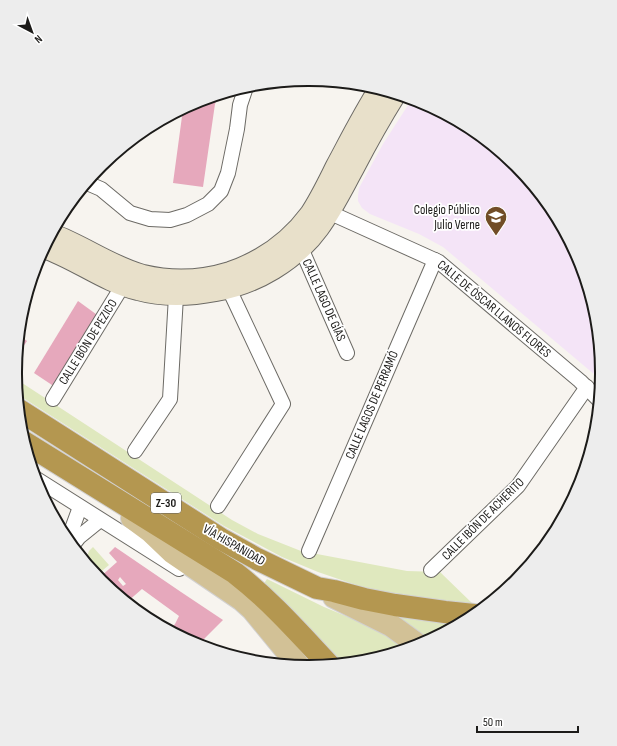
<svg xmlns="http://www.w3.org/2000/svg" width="617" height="746" font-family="'Sofia Sans Condensed',sans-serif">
<rect width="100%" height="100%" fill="#f7f4ef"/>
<path fill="#f4e4f7" d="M412,99L421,102L472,129L516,166L553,210L580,261L596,316L602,373L601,380L443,247L419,234L370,214L362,208L358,201V196L359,188L383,144Z"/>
<g fill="#dfe8be">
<path d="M16,379L232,520L258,534L301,551L407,571L440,572L474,605L396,595L359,586L318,572L282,557L224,526L17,394Z"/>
<path d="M93,547L109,565L97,575L85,561L89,551Z"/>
<path d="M267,579L324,607L377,629L405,649L366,661L338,664L263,585Z"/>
<path d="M377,609L462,622L421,644Z"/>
</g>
<g fill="#e6a8bc" fill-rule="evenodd">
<path d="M219,95L215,104L203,187L173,183L183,109L196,102Z"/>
<path d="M78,301L100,317L55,387L34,373Z"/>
<path d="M19,335L27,341L17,356Z"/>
<path d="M47,504H52L51,512Z"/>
<path d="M115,547L181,592L223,620L198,645L170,630L175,624L179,616L142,589L127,602L99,578L117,562L109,553ZM120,577L126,584L123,586L118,580Z"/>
</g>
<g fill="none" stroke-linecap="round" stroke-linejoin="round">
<g stroke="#6c6a65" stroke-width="16">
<g id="street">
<path d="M87,183L101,189L130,213L150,219L170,220L187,215L208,204L221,191L228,173L237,129L240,105L246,87"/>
<path d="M322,213H329L335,215L439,262L580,381L599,400"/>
<path d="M301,248L347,353"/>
<path d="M53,399L123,285"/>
<path d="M135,451L170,399L176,296"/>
<path d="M35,478L179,569"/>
<path d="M218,506L283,404L229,289"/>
<path d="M68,540L80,507"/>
<path d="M72,546L79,537L100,520"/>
<path d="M309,551L435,260"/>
<path d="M431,570L518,486L587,387"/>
</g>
</g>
<g stroke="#6c6a65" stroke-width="22">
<g id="secondary">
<path d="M52,234C83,245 110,266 143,275C172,282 201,281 230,272C262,261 290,241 310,214C320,199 328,182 336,166C350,140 363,114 379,89"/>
<path d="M44,248C76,259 104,282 138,290C163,297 190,296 216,291C256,284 295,261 319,228C333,209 343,188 354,168C367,143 381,118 396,94"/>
</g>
</g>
<g stroke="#d2d1d1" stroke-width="24">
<g id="primary">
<path d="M132,518L151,532L173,553L242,600L252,609L298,665"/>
<path d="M334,597L392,626L418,645"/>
</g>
</g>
<g stroke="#d2d1d1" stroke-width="24">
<g id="highway">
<path d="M19,410L221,539L257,559L317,588L334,591L364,599L395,605L445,612L474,615"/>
<path d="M24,442L235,573C271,601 298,632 329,665"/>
</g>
</g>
<use href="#street" stroke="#fff" stroke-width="14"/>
<use href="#secondary" stroke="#e8e0ca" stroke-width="20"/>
<use href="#primary" stroke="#d2c196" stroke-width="22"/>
<use href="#highway" stroke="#b49750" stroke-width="22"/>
</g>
<defs>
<g id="school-pin" transform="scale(1.15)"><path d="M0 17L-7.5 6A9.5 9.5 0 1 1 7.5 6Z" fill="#714d27" stroke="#fff"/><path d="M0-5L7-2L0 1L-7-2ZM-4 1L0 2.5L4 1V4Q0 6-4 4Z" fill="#fff"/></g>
</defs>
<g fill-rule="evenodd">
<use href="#school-pin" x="496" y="217"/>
</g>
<g text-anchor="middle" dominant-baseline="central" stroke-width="3.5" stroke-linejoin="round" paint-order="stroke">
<rect fill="#fff" stroke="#605f5e" stroke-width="1" x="151" y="493" width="30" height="20" rx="3"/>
<g font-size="12" font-weight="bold" fill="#1c1b19">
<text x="166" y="503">Z-30</text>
</g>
<g font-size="13" fill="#1c1b19" stroke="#fff" text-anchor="end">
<text x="480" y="210">Colegio Público<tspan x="480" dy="15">Julio Verne</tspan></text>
</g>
<g font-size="13" fill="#1c1b19" stroke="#fff">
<text transform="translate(324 300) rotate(66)">CALLE LAGO DE GÍAS</text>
<text transform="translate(494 309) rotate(40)">CALLE DE ÓSCAR LLANOS FLORES</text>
<text transform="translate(88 342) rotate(-58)">CALLE IBÓN DE PEZICO</text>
<text transform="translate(372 405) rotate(-67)">CALLE LAGOS DE PERRAMÓ</text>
<text transform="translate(483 519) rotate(-45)">CALLE IBÓN DE ACHERITO</text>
<text transform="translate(234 545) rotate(30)">VÍA HISPANIDAD</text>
</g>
</g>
<path d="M0 0H617V746H0ZM308 86H309A286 286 0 0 1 595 372V374A286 286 0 0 1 309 660H308A286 286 0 0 1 22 374V372A286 286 0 0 1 308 86Z" fill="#ededed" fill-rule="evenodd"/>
<path fill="none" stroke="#1c1b19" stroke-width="2" d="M308 86H309A286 286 0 0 1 595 372V374A286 286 0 0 1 309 660H308A286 286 0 0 1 22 374V372A286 286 0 0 1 308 86Z"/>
<g transform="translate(32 32) rotate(139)" stroke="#ffffff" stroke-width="3" paint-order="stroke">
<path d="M0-3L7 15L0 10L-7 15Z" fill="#1c1b19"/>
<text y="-6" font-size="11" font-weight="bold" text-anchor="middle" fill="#1c1b19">N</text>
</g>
<path d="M477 726v6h101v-6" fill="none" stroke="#1c1b19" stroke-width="2"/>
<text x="483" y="726" font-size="12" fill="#1c1b19" stroke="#ffffff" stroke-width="3" paint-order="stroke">50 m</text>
</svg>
